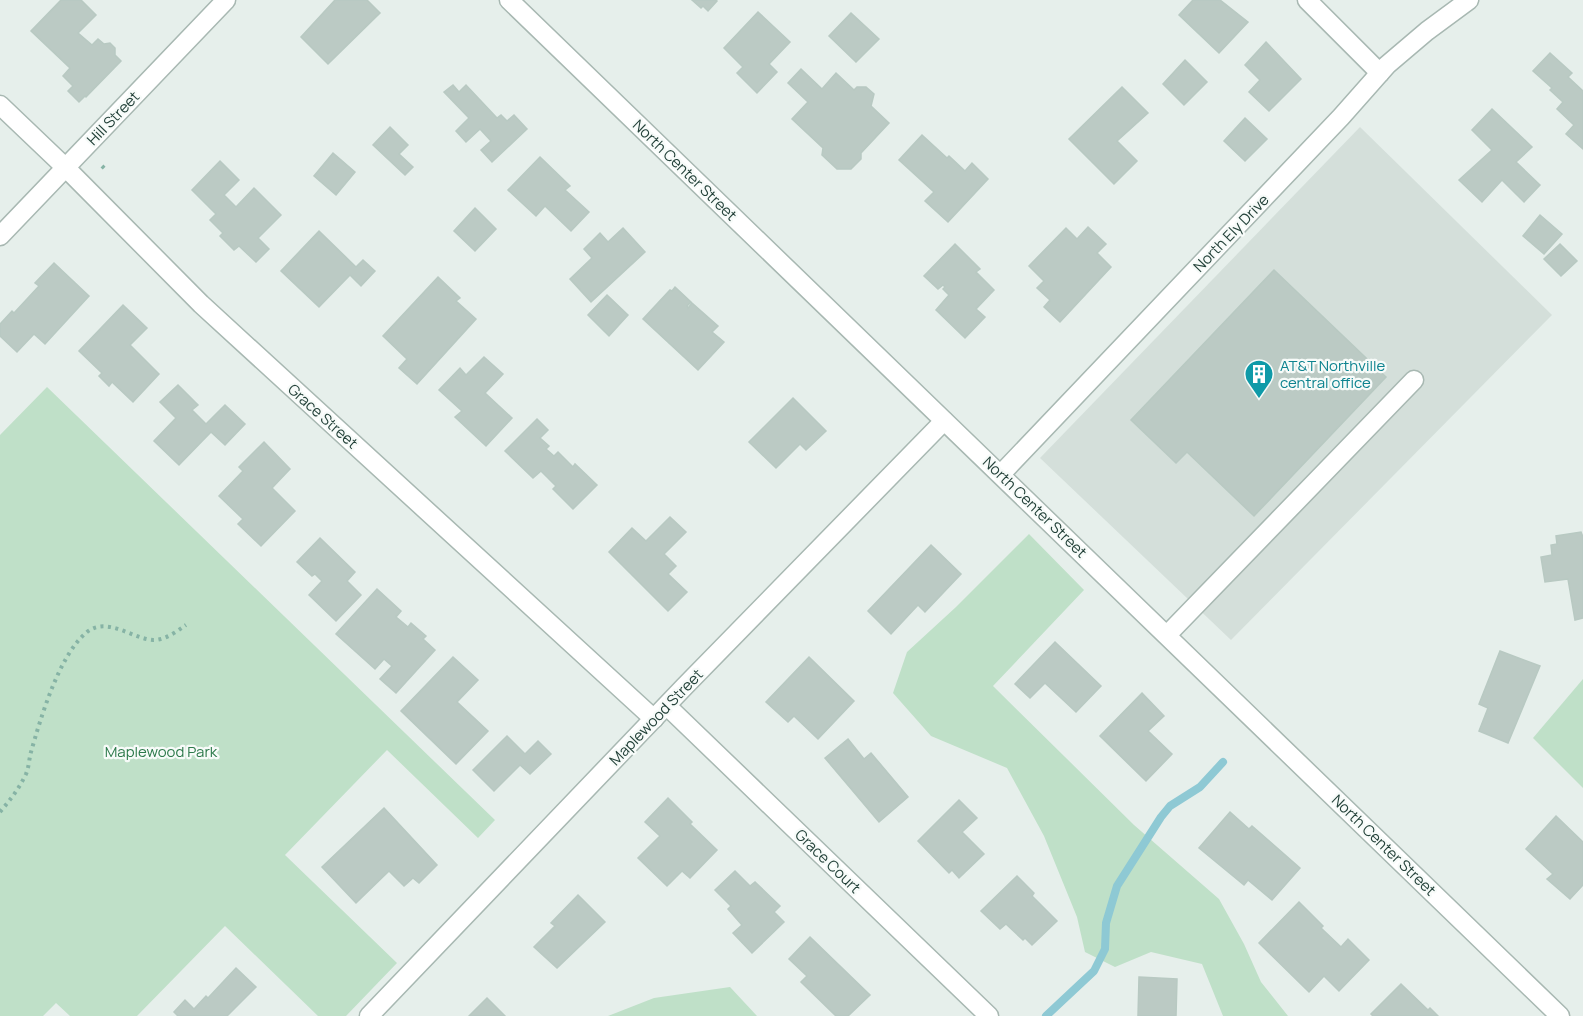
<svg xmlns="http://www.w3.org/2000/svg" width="1583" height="1016" font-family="Manrope,sans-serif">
<rect width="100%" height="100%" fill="#e6efeb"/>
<path fill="#d4dfda" d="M1360,127L1552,315L1231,640L1040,458Z"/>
<g fill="#bfe0c8">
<path d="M47,387L495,820L478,838L387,750L285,855L397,963L346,1016H318L225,926L137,1016H70L56,1003L43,1016H0V435Z"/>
<path d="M1029,534L1084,590L993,686L1134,825L1219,899L1244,944L1261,982L1288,1016H1223L1202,964L1151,952L1115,967L1085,952L1077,917L1044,836L1007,768L931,736L893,693L907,652L956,607Z"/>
<path d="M1583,679V788L1533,738Z"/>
<path d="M730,987L757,1016H608L654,998Z"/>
</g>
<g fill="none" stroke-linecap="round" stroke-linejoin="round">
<path stroke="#8ec9d4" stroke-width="8" d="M1046,1016L1094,971L1105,949L1106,923L1117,886L1161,817L1170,806L1200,787L1223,762"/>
</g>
<g fill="#bbcac4" stroke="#b8c9c2" stroke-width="1.5">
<path d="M61,0H81L96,15L78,33L92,45L98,39L104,44L110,43L115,48V55L121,61L86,97L85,96L79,102L68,91L73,86L63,76L70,68L31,31Z"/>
<path d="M335,0H367L380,13L328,64L301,37Z"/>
<path d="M692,0H716L717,1L708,11L703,6L701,8Z"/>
<path d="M1193,0H1220L1248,22L1219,53L1179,15Z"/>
<path d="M758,12L790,42L769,64L777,72L757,93L737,73L743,67L724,48Z"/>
<path d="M851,13L879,39L856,62L829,36Z"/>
<path d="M1266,42L1301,79L1269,111L1249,92L1260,80L1245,65Z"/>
<path d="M1550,53L1572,73L1568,77L1583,91V149L1566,134L1574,125L1557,109L1563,102L1550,90L1552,88L1533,71Z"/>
<path d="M1185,60L1207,82L1184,105L1163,84Z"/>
<path d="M801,69L822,89L836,73L854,90L857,87H866L874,94L871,106L889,123L861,153V159L851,169H837L822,155L823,148L792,119L808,102L788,83Z"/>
<path d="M453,85L459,92L466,85L497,118L501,115L507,121L514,115L527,129L492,162L481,150L491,141L480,129L466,142L456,131L469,118L444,92Z"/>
<path d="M1122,87L1148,113L1117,141L1137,161L1114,184L1069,139Z"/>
<path d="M1492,109L1532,147L1516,162L1540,185L1524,202L1502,180L1482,202L1459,180L1492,150L1472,130Z"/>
<path d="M1245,118L1267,139L1245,161L1224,141Z"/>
<path d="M390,127L408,145L399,154L413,167L405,175L373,145Z"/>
<path d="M922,135L947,158L949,156L965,171L972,163L988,179L948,222L925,201L934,192L899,160Z"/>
<path d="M333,153L355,172L336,195L314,176Z"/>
<path d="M540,157L570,186L565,190L589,212L571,231L545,206L536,216L508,190Z"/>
<path d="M220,161L239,180L224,195L236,207L254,188L281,215L258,238L269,249L256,262L239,246L234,250L220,236L223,233L210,220L216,214L192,190Z"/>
<path d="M475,208L496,229L475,251L454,231Z"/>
<path d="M1540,215L1562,234L1544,254L1523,236Z"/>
<path d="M1088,227L1106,244L1097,253L1111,267L1060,322L1044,307L1050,300L1037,288L1044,281L1029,266L1066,228L1077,239Z"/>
<path d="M623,228L645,252L591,302L570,279L592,258L584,249L600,233L608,242Z"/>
<path d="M319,231L356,267L363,260L375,271L361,286L350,275L319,307L281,271Z"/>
<path d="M955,244L980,269L976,272L994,290L976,309L985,317L965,338L936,310L949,295L943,289L945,287L943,285L938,289L924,276Z"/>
<path d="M1560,244L1577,261L1561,276L1544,259Z"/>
<path d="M54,263L89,296L45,344L34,334L17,352L0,336V324L12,311L14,313L39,286L35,283Z"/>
<path d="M1274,270L1386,377L1254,516L1187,452L1176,463L1131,420Z"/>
<path d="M438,277L460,298L456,301L476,319L417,384L399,368L407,359L383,336Z"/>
<path d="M675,287L691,302L687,306L688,308L692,303L718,326L712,332L724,342L698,370L643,319L670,290L672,291Z"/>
<path d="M607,295L628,315L609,336L588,315Z"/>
<path d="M123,305L147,328L130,345L159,374L133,402L112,382L109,386L99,376L102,373L79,351Z"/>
<path d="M484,357L503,374L485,393L512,418L486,446L455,417L462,411L439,390L460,368L466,375Z"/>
<path d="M178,385L198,405L192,410L206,424L225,405L245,424L225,445L211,432L179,465L154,441L176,418L160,402Z"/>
<path d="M793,398L826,431L806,450L800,444L776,468L749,442Z"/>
<path d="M537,419L548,430L540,438L549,446L546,449L554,456L558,452L573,467L575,464L597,485L573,509L553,489L556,486L541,471L533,478L505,451Z"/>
<path d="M264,442L290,469L272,488L295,511L261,546L238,524L243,519L219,496L243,471L239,467Z"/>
<path d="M670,517L686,532L664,554L676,566L668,574L687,592L668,611L609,552L632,528L646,541Z"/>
<path d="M1581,532L1583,537V618L1575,620L1568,579L1545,582L1541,557L1552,555L1551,545L1557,544L1556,536Z"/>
<path d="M320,538L355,572L347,581L361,595L336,621L309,595L322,581L315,574L312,576L297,562Z"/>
<path d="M931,545L961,574L925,612L918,605L891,634L868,611Z"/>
<path d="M377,589L401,611L396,617L408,627L411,623L426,636L423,639L435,650L396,693L380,679L392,666L384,659L375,669L336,634Z"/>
<path d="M1055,642L1101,686L1076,712L1045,683L1030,698L1015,684Z"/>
<path d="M1500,651L1540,666L1508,743L1479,731L1488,708L1479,704Z"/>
<path d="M453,657L478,680L457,702L488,731L456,764L401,711Z"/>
<path d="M809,657L854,701L818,739L794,716L788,722L766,702Z"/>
<path d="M1142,693L1164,716L1148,731L1172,754L1146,781L1100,736Z"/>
<path d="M507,736L525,754L538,741L551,754L530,774L520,765L494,791L473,770Z"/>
<path d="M848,739L864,759L871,753L908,797L879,822L825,758Z"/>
<path d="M668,798L692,822L690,824L717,850L690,878L682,871L667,886L638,858L660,836L645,822Z"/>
<path d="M959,800L977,818L962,832L984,854L959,878L952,870L949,873L918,841Z"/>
<path d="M384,808L437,865L419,883L413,878L404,886L389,871L356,903L322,867Z"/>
<path d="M1230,812L1249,829L1252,826L1300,868L1272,900L1248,880L1244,885L1199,848Z"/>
<path d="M1556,816L1583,842V885L1570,899L1547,879L1553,874L1526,849Z"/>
<path d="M735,871L750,886L755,882L780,906L774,912L784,922L752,953L733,933L742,925L728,909L731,906L715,890Z"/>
<path d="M1017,876L1034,893L1032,896L1057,921L1032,945L1025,938L1023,940L1006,924L1000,929L981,911Z"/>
<path d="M578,895L605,922L557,968L534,947L555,926L551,923Z"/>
<path d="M1299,902L1323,926L1321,928L1341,947L1348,939L1369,960L1339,991L1324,976L1309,992L1259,943Z"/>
<path d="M810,937L870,995L848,1016H836L801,982L807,976L789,959Z"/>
<path d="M236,968L256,987L227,1016H178L174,1012L185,1000L194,1009L206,996L208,998Z"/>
<path d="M1139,977L1177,979L1176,1016H1138Z"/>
<path d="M1401,984L1428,1010L1430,1008L1438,1016H1373L1371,1014Z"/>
<path d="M487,998L505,1016H469Z"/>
</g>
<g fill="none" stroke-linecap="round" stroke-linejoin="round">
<g stroke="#a8b8b2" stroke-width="21">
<g id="minor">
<path d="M509,0L1560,1016"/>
<path d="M1307,0L1380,73"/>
<path d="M0,105L66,168L201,304L654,719"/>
<path d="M0,236L226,0"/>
<path d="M1001,474L1341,117L1387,65L1427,31L1469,0"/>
<path d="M1167,635L1414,380"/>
<path d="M667,706L989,1016"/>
<path d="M369,1016L684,687L944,421"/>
</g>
</g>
<g stroke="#86b3a5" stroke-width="4" stroke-dasharray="3 4.5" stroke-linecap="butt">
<path d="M102,166L106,170"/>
<path d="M0,812C10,800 19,789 26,774C29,767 29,759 31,752C41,717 59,655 87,632C107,616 133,639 153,640C166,640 177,631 186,625"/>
</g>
<use href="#minor" stroke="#fff" stroke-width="18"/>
</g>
<defs>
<g id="building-pin" transform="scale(1.5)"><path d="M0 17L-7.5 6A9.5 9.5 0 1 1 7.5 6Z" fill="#0f9aa8" stroke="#f7fbf9"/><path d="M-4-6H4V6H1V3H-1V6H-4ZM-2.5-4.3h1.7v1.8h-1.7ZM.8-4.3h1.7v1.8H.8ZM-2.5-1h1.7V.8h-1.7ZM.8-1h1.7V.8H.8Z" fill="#fff"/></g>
</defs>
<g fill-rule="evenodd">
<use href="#building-pin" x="1259" y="374"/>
</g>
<g text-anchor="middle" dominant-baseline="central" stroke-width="4.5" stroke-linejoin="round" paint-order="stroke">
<g font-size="15" fill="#24423a" stroke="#f7fbf9">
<text transform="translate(113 118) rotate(-46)">Hill Street</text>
<text transform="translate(685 170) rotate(44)">North Center Street</text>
<text transform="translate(1231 233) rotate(-46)">North Ely Drive</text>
<text transform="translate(323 416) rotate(42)">Grace Street</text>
<text transform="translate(1035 507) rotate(44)">North Center Street</text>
<text transform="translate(656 717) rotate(-46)">Maplewood Street</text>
<text transform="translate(1384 845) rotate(44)">North Center Street</text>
<text transform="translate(828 861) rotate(44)">Grace Court</text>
</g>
<g font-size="15" fill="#0d838f" stroke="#f7fbf9" text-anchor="start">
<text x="1280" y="365">AT&amp;T Northville<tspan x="1280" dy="17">central office</tspan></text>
</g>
<g font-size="15" fill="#2d7a4b" stroke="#f7fbf9">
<text x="161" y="751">Maplewood Park</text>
</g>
</g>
</svg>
